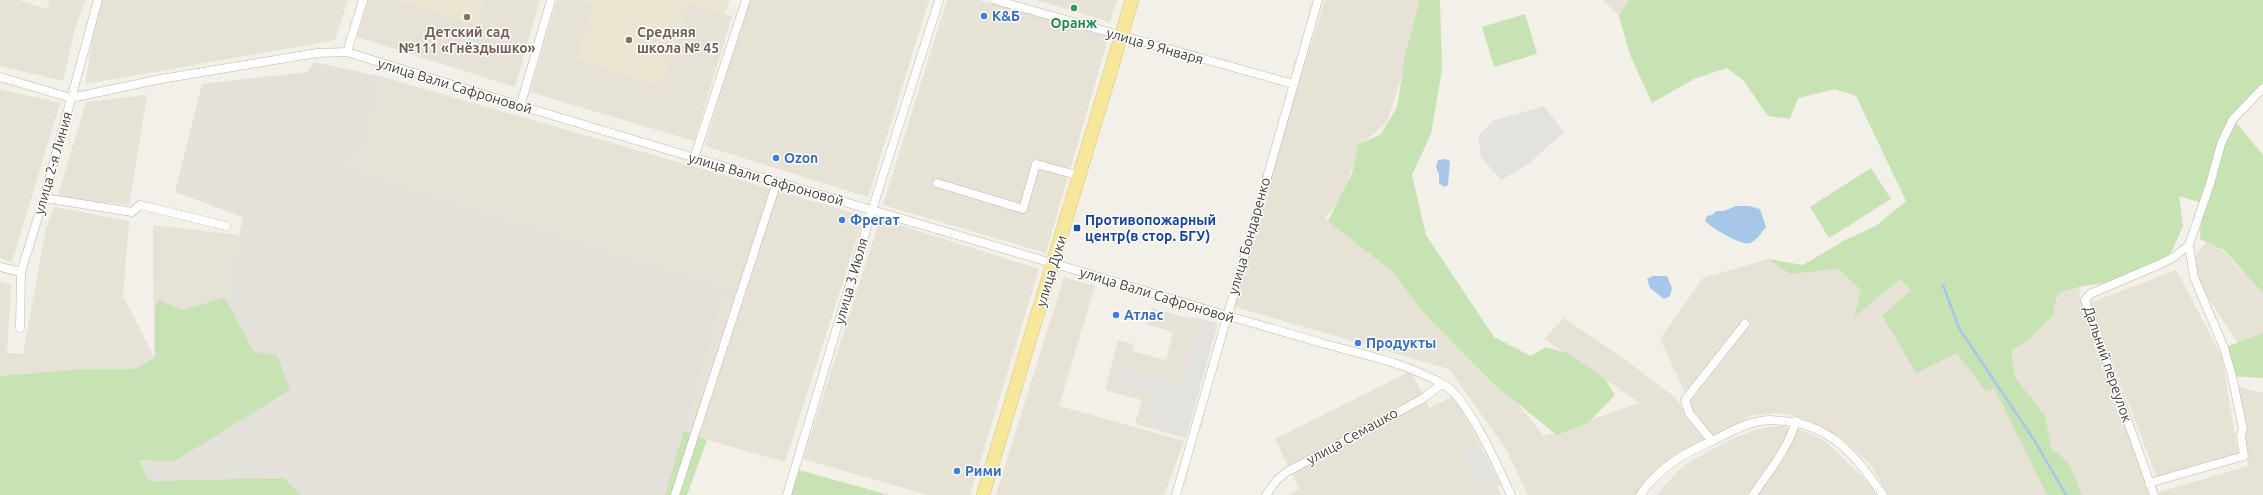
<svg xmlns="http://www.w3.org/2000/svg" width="2263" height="495" font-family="Ubuntu,sans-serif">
<rect width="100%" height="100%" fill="#f2f0e7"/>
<g fill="#e6e2d5">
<path d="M0,0H19L48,9L49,0H85L74,32L63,81L0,66Z"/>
<path d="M102,0H348L335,40L85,84L96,18Z"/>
<path d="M368,0H397L478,25V0H540L515,87L357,37Z"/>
<path d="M557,0H575L592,5L660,88L689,3L732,16L694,141L530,92Z"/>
<path d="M747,0H929L868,197L705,146Z"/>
<path d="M947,0H978L1109,35L1046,253L883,205Z"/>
<path d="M1036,0H1117L1110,22Z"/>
<path d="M1325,0H1426L1387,122L1360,146L1341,199L1325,218L1391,262L1493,374L1544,436L1640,403L1544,339L1564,318L1619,355L1676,398L1685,414L1705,440L1668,460L1635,495H1528L1506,449L1449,369L1229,305Z"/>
<path d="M1603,0H1629L1619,16Z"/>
<path d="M383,77L864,216L785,462L707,440L684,430L728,287L343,167L364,150Z"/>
<path d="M0,89L60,103L12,262L0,258Z"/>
<path d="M147,95L129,205L57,198L86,102Z"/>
<path d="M54,207L129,221L123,296L154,357L153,225L239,235L225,297L183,310L171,305L155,307V358L134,369H84L0,376V281L11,284L7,353L23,354L46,228Z"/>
<path d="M880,219L1039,269L970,495H928L803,459Z"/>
<path d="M2210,238L2263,292V348L2246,355L2192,274L2191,261Z"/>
<path d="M1768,259L1790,274L1838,269L1861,290L1855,316L1900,279L1911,291L1916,373L1957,352L1986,392L1994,388L2047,495H1888L1870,464L1843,439L1793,415L1776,413L1753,415L1714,437L1691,411L1686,394L1660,339L1703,278Z"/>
<path d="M2176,270L2222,357L2239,458L2157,478L2090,303Z"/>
<path d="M1064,277L1095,286L1059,406L1184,441L1164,495H996Z"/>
<path d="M2082,286L2079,293L2083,305L2151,495H2082L2070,465L2051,447L2045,415L2015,377L2011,351L2028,340L2052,317L2058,293Z"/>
<path d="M1151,308L1192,319L1193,317L1218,323L1186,438L1135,424L1142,400L1105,390L1118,340L1133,344L1132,351L1166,360L1173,332L1146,324Z"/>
<path d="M1411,371L1429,408L1454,396L1501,485L1497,487L1501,495H1288L1299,489L1275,439Z"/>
<path d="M2239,387L2263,393V495H2159V492L2248,466Z"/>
<path d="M1779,426L1798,429L1824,440L1871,485L1876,495H1657L1678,471L1691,461L1730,440L1758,429Z"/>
</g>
<path fill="#e4e1db" d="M314,62L383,77L364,150L344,167L728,287L665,495H301L284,478L149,481L139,460L173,462L254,352L225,297L243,217L175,192L202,84L307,72Z"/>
<g fill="#eae6d2">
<path d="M397,0H478L485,3L478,25Z"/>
<path d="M575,0H730L725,14L689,3L660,88L576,59L592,5Z"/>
</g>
<g fill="#c8e3b3">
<path d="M1420,0H1440L1442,70L1431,134L1412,175L1426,235L1494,337L1531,356L1546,347L1567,353L1605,379L1615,395L1589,422L1557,435L1496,386L1424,313L1393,272L1328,221L1352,173L1358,145L1381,134L1397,107L1405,56Z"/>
<path d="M1629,0H2263V88L2233,119L2263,155V293L2224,250L2200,239L2202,203L2179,196L2183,226L2169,257L2122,281L2082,286L2058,293L2052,317L2028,340L2011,351L2015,377L2045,415L2051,447L2070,465L2082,495H2047L1994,388L1986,392L1957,353L1916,373L1882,315L1911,291L1900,279L1854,317L1861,290L1838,269L1790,274L1768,259L1803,265L1843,241L1877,225L1906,201L1856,96L1835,89L1798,98L1790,119L1768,116L1743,80L1727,68L1694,79L1652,103L1630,55L1619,16Z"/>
<path d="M1525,14L1537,54L1494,67L1482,27Z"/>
<path d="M1871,168L1891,199L1829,238L1810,207Z"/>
<path d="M225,297L254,352L277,355L290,390L173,462L139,460L149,481L284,478L301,495H0V376L84,369H134L155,358V307L159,300L183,310Z"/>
<path d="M2263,333V378L2232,376L2224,348Z"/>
<path d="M684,430L707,440L687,495H665Z"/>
<path d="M799,470L889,495H791Z"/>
</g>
<g fill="#e3e2de">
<path d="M1544,106L1564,132L1528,164L1501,180L1481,157L1478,136L1493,121Z"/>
<path d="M1199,321L1216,326L1185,435L1146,424L1154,395L1110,382L1115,366L1180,385Z"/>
<path d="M1479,447L1499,483L1481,493L1461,456Z"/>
</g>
<g fill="#a7c7ea">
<path d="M1445,159L1450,161L1448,185L1444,187L1439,183V174L1436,167L1438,160Z"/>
<path d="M1736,206H1749L1760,209L1766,227C1762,232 1756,241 1750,243C1741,246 1712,228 1705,221L1707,216L1712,215L1716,211H1724Z"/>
<path d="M1653,276H1667L1672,288L1670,296L1664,299L1650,288L1647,279Z"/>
</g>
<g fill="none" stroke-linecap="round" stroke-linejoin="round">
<path stroke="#a7c7ea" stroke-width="2.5" d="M1943,285L1959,328L2036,443L2066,495"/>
<g stroke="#bdb8aa" stroke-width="9">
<g id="minor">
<path d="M995,0L1293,84"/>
<path d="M347,52L363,0"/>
<path d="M0,77L71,98L161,79L317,53L347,52C614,137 884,212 1152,293C1210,311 1267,327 1325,344C1366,355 1410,364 1446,386C1468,400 1499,469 1511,495"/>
<path d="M520,107L551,0"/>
<path d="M694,158L746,0"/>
<path d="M937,183L1023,209L1036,164L1080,176"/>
<path d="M44,198L132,212L140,205L226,226"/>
<path d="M0,267L21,272"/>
<path d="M20,328L21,272L44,198L98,0"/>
<path d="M1712,441L1689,413L1685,400L1745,324"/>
<path d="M2149,483L2244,456L2241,436L2243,429L2232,376L2224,348L2194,277L2189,245"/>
<path d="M675,495L777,182"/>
<path d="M787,495L872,210L939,0"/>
<path d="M1176,495L1318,0"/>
<path d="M1266,495L1277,480L1285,473L1422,399L1442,384"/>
<path d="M1640,495C1661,466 1682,454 1714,440C1728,433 1741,425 1756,422C1765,419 1774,420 1783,421C1833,425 1856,457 1883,495"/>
<path d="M1753,495C1769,471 1788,449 1796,421"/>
<path d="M2154,495L2085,300L2090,294L2158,265L2174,257L2189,245L2210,184L2221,144L2233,119L2263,88"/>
</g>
</g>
<g stroke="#dac66d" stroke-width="14">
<path id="primary" d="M983,495L1132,0"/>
</g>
<use href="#minor" stroke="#fff" stroke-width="8"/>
<use href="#primary" stroke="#f6e79c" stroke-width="13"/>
</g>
<circle fill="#2e9e5b" stroke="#fff" stroke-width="1.5" cx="1074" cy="8" r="4"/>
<g fill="#3f7fe0" stroke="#fff" stroke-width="1.5">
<circle cx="984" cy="16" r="4"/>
<circle cx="776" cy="158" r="4"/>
<circle cx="842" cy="220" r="4"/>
<circle cx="1116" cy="315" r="4"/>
<circle cx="1358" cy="343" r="4"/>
<circle cx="957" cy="471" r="4"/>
</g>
<g fill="#8d6e63" stroke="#fff" stroke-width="1.5">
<circle cx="467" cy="17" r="4"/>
<circle cx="629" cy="40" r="4"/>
</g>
<rect fill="#1a4fb4" stroke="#fff" stroke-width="1.5" x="1073" y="224" width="8" height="8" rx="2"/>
<g text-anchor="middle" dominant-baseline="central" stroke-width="3" stroke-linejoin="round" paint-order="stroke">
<g font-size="14" font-weight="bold" fill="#366cbe" stroke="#fff" text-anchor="start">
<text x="992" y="16">К&amp;Б</text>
<text x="784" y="158">Ozon</text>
<text x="850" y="220">Фрегат</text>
<text x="1124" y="315">Атлас</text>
<text x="1366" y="343">Продукты</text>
<text x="965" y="471">Рими</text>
</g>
<g font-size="14" font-weight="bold" fill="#27864d" stroke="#fff">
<text x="1074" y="23">Оранж</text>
</g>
<g font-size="14" font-weight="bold" fill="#785e54" stroke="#fff">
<text x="467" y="32">Детский сад<tspan x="467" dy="16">№111 «Гнёздышко»</tspan></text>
<text x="637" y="32" text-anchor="start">Средняя<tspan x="637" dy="16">школа № 45</tspan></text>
</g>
<g font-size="14" fill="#444136" stroke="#fff">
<text transform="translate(1155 46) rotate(16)">улица 9 Января</text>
<text transform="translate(455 86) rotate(17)">улица Вали Сафроновой</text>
<text transform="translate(53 163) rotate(-74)">улица 2-я Линия</text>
<text transform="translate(766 179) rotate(16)">улица Вали Сафроновой</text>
<text transform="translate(1249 236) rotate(-74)">улица Бондаренко</text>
<text transform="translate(1051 271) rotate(-73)">улица Дуки</text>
<text transform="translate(851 281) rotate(-74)">улица 3 Июля</text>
<text transform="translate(1157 295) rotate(17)">улица Вали Сафроновой</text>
<text transform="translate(2108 364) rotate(71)">Дальний переулок</text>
<text transform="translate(1352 436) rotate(-29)">улица Семашко</text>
</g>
<g font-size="14" font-weight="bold" fill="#164399" stroke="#fff" text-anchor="start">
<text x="1085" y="220">Противопожарный<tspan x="1085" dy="16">центр(в стор. БГУ)</tspan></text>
</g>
</g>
</svg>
